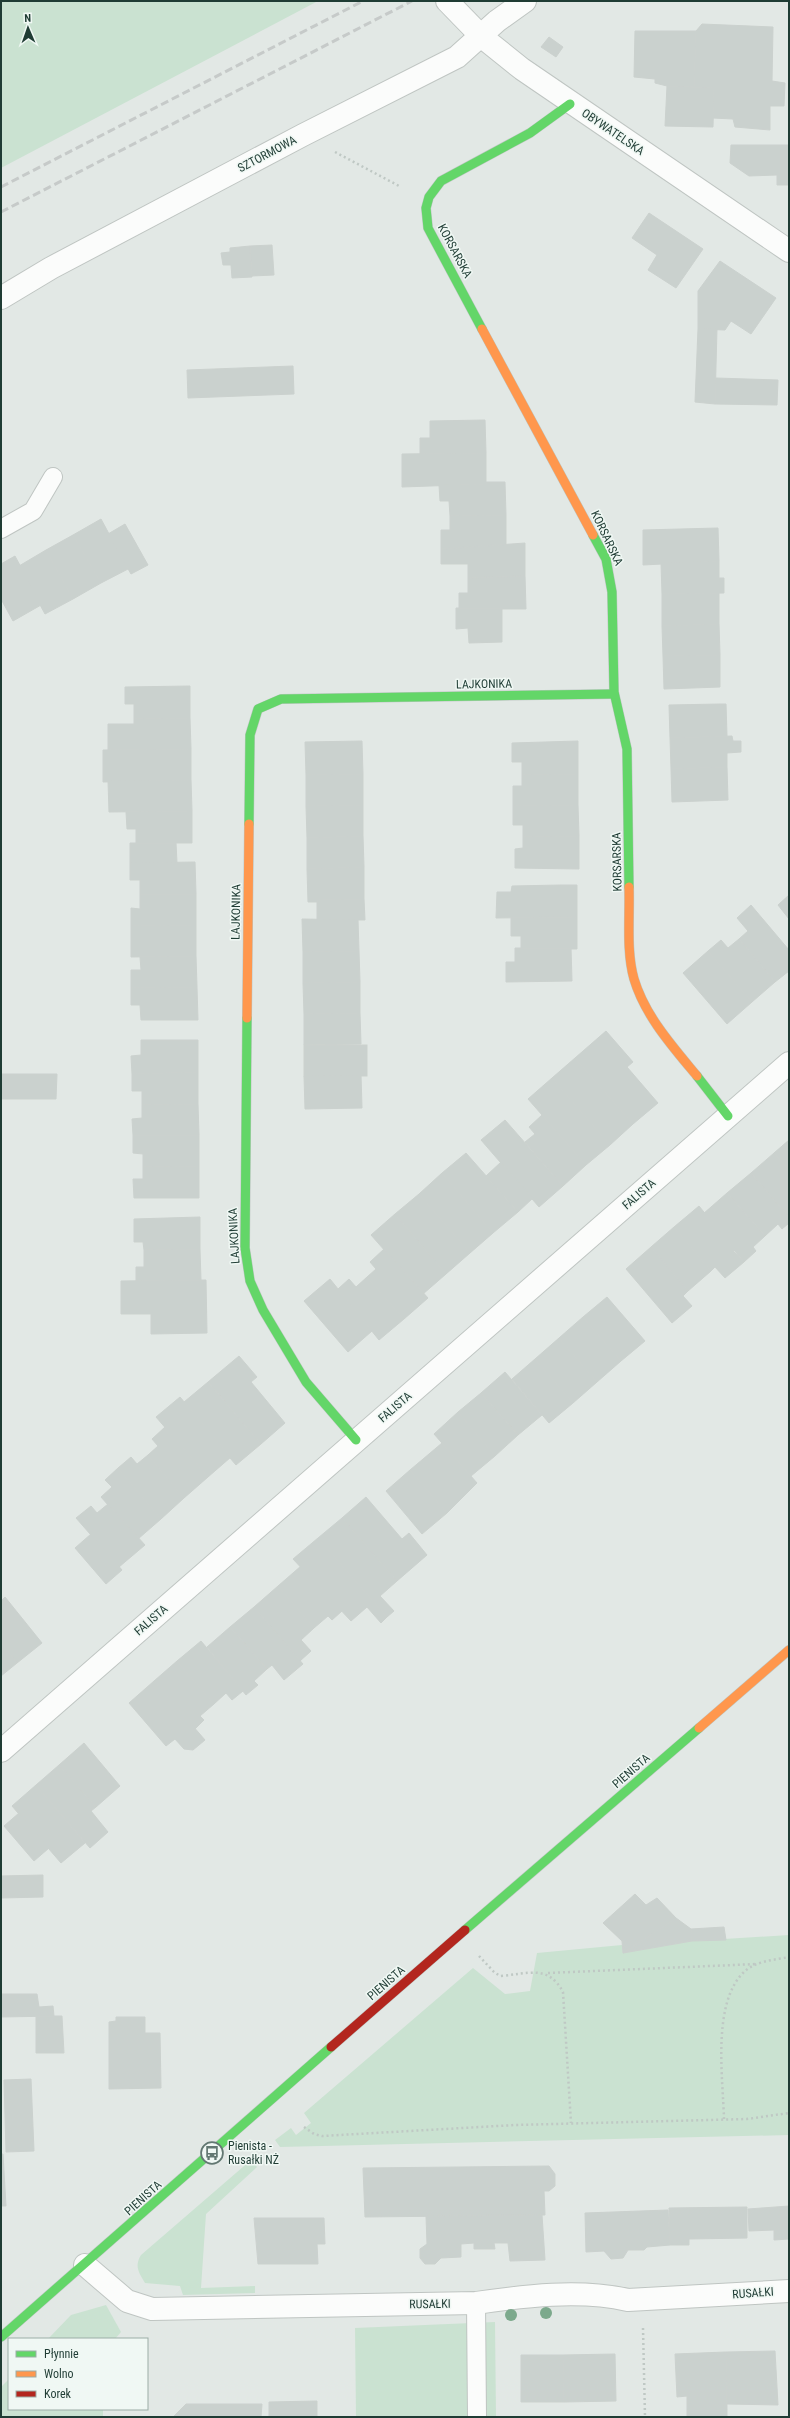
<svg xmlns="http://www.w3.org/2000/svg" width="790" height="2418" font-family="'Roboto Condensed',sans-serif">
<rect width="100%" height="100%" fill="#e2e8e5"/>
<g fill="#cae2d1">
<path d="M1,1H318L1,168Z"/>
<path d="M789,1935V2135L280,2147L275,2140L291,2128L296,2135L311,2123L304,2113L473,1968L505,1994L530,1991L537,1953L622,1945L623,1953L692,1941Z"/>
<path d="M251,2160L257,2167L206,2214L201,2288L255,2286V2293L183,2295L180,2286L145,2283C139,2273 134,2266 141,2255Z"/>
<path d="M106,2305L121,2332L115,2339H48L71,2315Z"/>
<path d="M495,2322L496,2417H356L355,2328Z"/>
<path d="M9,2379V2409H103V2417H1V2387Z"/>
</g>
<g fill="#cad1ce" stroke="#cbd1ce">
<path d="M702,24L773,27L772,81L785,83L784,106H770V130L735,127L733,119L713,118L714,88L694,87L696,31Z"/>
<path d="M635,31H696L694,87L667,86L655,83V79L634,77Z"/>
<path d="M549,37L563,47L556,57L541,47Z"/>
<path d="M667,86L714,88L713,127L665,126Z"/>
<path d="M731,145H789V185H777V175L749,176L730,163Z"/>
<path d="M649,213L703,249L676,288L648,270L657,255L632,238Z"/>
<path d="M272,245L274,275L252,276L250,246Z"/>
<path d="M250,246L252,277L232,278L231,265H223L221,253L230,252V248Z"/>
<path d="M720,261L776,298L751,334L731,321L725,330L698,329V291Z"/>
<path d="M717,328L715,404L695,402L698,329Z"/>
<path d="M293,366L294,394L188,398L187,370Z"/>
<path d="M716,378L778,380L777,405L715,404Z"/>
<path d="M485,420L486,453L420,454V438H430V421Z"/>
<path d="M486,453V484L402,487V454Z"/>
<path d="M486,482H505L506,515L450,516L449,501H440L439,485L486,484Z"/>
<path d="M506,515V546L441,549V530H450V516Z"/>
<path d="M101,519L128,569L101,583L73,535Z"/>
<path d="M125,524L148,565L131,574L108,534Z"/>
<path d="M718,528L719,561L643,565V530Z"/>
<path d="M73,535L101,583L73,599L46,550Z"/>
<path d="M525,543V576L468,578V564H441V549Z"/>
<path d="M46,550L73,599L45,614L19,566Z"/>
<path d="M15,556L41,605L13,621L1,599V564Z"/>
<path d="M719,561V578H724V593L662,594L661,563Z"/>
<path d="M525,576L526,609H459V593H468V578Z"/>
<path d="M719,593V624L662,626V594Z"/>
<path d="M456,608H502V642L469,643L468,628L456,629Z"/>
<path d="M719,624L720,655L663,656L662,626Z"/>
<path d="M720,655V687L664,689L663,656Z"/>
<path d="M190,686V718L134,719V704H125V687Z"/>
<path d="M720,704H726L727,736L670,738L669,705Z"/>
<path d="M190,718L191,749L108,750V724H134V719Z"/>
<path d="M732,736L733,741H741V752L727,753V767L671,769L670,738Z"/>
<path d="M362,741L363,774L306,775L305,742Z"/>
<path d="M578,741V774L522,775V762H512V743Z"/>
<path d="M191,749V780L103,782V750Z"/>
<path d="M727,767L728,800L672,802L671,769Z"/>
<path d="M363,774V805L306,806V775Z"/>
<path d="M578,774V805L513,806V786H522V775Z"/>
<path d="M191,780L192,811L109,812L108,781Z"/>
<path d="M363,805V836L307,838L306,806Z"/>
<path d="M578,805L579,836L523,837V825H513V806Z"/>
<path d="M192,811V843H136V829H127L126,812Z"/>
<path d="M363,836L364,867L307,869V838Z"/>
<path d="M579,836V869L515,868V849L523,848V837Z"/>
<path d="M130,843H176L177,863H130Z"/>
<path d="M195,862L196,894H140V880H130V863Z"/>
<path d="M364,867V899L317,900V902H308L307,869Z"/>
<path d="M561,885H577V917L496,918L497,892H511L512,886Z"/>
<path d="M140,894H196V925L131,926V908L140,909Z"/>
<path d="M789,895V919L778,905Z"/>
<path d="M364,899L365,920H317V900Z"/>
<path d="M751,905L789,950V971L775,982L739,939L748,931L737,918Z"/>
<path d="M577,917V949H521V936H511V918Z"/>
<path d="M302,919L358,920L359,951L303,952Z"/>
<path d="M196,925V956L131,957V926Z"/>
<path d="M739,939L775,982L752,1002L708,951L721,940L728,948Z"/>
<path d="M515,948H571L572,981L506,982V962H515Z"/>
<path d="M359,951L360,982L303,983V952Z"/>
<path d="M708,951L752,1002L727,1024L683,973Z"/>
<path d="M196,956L197,987L131,988V970H141L140,957Z"/>
<path d="M360,982V1013L304,1014L303,983Z"/>
<path d="M197,987L198,1020H141L140,1005H131V988Z"/>
<path d="M360,1013L361,1044L304,1045V1014Z"/>
<path d="M606,1031L633,1062L627,1067L658,1103L633,1124L575,1058Z"/>
<path d="M141,1040H198V1072L132,1074L131,1056L141,1055Z"/>
<rect x="304" y="1045" width="63" height="31"/>
<path d="M575,1058L633,1124L610,1145L552,1078Z"/>
<path d="M198,1072V1104L142,1105V1091H132V1074Z"/>
<path d="M1,1074H57L56,1099H1Z"/>
<path d="M361,1075L362,1108L305,1109L304,1076Z"/>
<path d="M552,1078L610,1145L586,1165L528,1099Z"/>
<path d="M198,1104L199,1135H133L132,1119L142,1118V1105Z"/>
<path d="M542,1115L586,1165L563,1186L525,1142L535,1134L529,1127Z"/>
<path d="M505,1120L563,1186L539,1207L481,1140Z"/>
<path d="M133,1135H199V1166L143,1167V1154L133,1153Z"/>
<path d="M789,1140V1170L774,1153Z"/>
<path d="M466,1153L518,1212L493,1233L442,1173Z"/>
<path d="M774,1153L789,1170L788,1216L751,1173Z"/>
<path d="M501,1162L533,1198L518,1212L486,1176Z"/>
<path d="M199,1166V1198H134L133,1179H143V1167Z"/>
<path d="M442,1173L493,1233L470,1253L419,1194Z"/>
<path d="M751,1173L789,1217V1223L782,1229L778,1224L765,1236L727,1193Z"/>
<path d="M727,1193L765,1236L753,1247L756,1251L744,1262L703,1214Z"/>
<path d="M419,1194L470,1253L446,1274L395,1214Z"/>
<path d="M699,1206L735,1250L733,1251L744,1262L725,1278L715,1267L711,1271L674,1227Z"/>
<path d="M395,1214L446,1274L423,1294L371,1235Z"/>
<path d="M200,1217V1249L144,1250L143,1242H134V1219Z"/>
<path d="M674,1227L711,1271L688,1291L651,1247Z"/>
<path d="M651,1247L688,1291L683,1296L692,1306L672,1323L626,1269Z"/>
<path d="M200,1249L201,1280L136,1281V1267H144V1250Z"/>
<path d="M384,1249L428,1298L404,1319L367,1277L376,1269L370,1262Z"/>
<path d="M367,1277L404,1319L379,1340L338,1289L349,1279L356,1287Z"/>
<path d="M330,1279L372,1331L348,1352L304,1301Z"/>
<path d="M206,1280L207,1333L151,1334V1314H121V1281Z"/>
<path d="M607,1297L645,1341L621,1361L583,1317Z"/>
<path d="M583,1317L621,1361L597,1382L559,1338Z"/>
<path d="M559,1338L597,1382L573,1403L535,1359Z"/>
<path d="M239,1356L257,1377L251,1382L285,1423L261,1444L208,1382Z"/>
<path d="M535,1359L573,1403L549,1423L512,1379Z"/>
<path d="M505,1372L542,1415L518,1435L481,1393Z"/>
<path d="M208,1382L261,1444L236,1465L230,1458L231,1457L184,1402Z"/>
<path d="M481,1393L518,1435L495,1456L458,1412Z"/>
<path d="M180,1397L231,1457L208,1477L156,1417Z"/>
<path d="M458,1412L495,1456L471,1476L434,1434Z"/>
<path d="M165,1427L208,1477L184,1498L148,1455L158,1446L152,1439Z"/>
<path d="M442,1443L477,1483L447,1513L410,1470Z"/>
<path d="M148,1455L184,1498L161,1519L118,1468L131,1457L137,1464Z"/>
<path d="M118,1468L161,1519L138,1539L101,1497L112,1487L105,1480Z"/>
<path d="M410,1470L447,1513L422,1534L386,1491Z"/>
<path d="M366,1497L402,1539L409,1533L427,1555L397,1581L342,1518Z"/>
<path d="M108,1504L145,1545L119,1567L76,1518L91,1506L97,1513Z"/>
<path d="M342,1518L397,1581L380,1596L394,1611L387,1617L318,1538Z"/>
<path d="M91,1534L122,1570L106,1584L75,1548Z"/>
<path d="M318,1538L387,1617L381,1623L367,1607L351,1621L293,1559Z"/>
<path d="M301,1566L342,1611L332,1620L328,1616L314,1628L278,1586Z"/>
<path d="M278,1586L314,1628L301,1640L311,1651L300,1661L254,1607Z"/>
<path d="M5,1597L42,1643L17,1663L1,1642V1601Z"/>
<path d="M254,1607L303,1664L284,1680L272,1665L267,1669L230,1627Z"/>
<path d="M230,1627L267,1669L254,1681L258,1685L246,1695L207,1647Z"/>
<path d="M201,1641L243,1691L232,1700L226,1693L214,1704L177,1661Z"/>
<path d="M1,1642L17,1663L1,1676Z"/>
<path d="M177,1661L214,1704L200,1716L204,1720L195,1729L154,1681Z"/>
<path d="M154,1681L205,1740L193,1750L184,1749L175,1739L166,1746L129,1703Z"/>
<path d="M84,1743L120,1786L96,1807L59,1765Z"/>
<path d="M59,1765L96,1807L91,1811L108,1832L90,1848L36,1785Z"/>
<path d="M36,1785L85,1843L61,1863L12,1806Z"/>
<path d="M19,1813L49,1848L34,1861L4,1826Z"/>
<path d="M43,1875V1897L1,1898V1876Z"/>
<path d="M635,1894L646,1905L657,1898L676,1918L623,1953L622,1941L603,1923Z"/>
<path d="M676,1918L691,1929L692,1941L623,1953Z"/>
<path d="M724,1927L726,1940L692,1941L691,1929Z"/>
<path d="M1,1994H37L39,2007L53,2006L54,2016L1,2017Z"/>
<path d="M36,2016H62L64,2053H36Z"/>
<path d="M116,2017H145V2033H160L161,2088L109,2089V2022L116,2021Z"/>
<path d="M31,2079L34,2151L6,2152L4,2080Z"/>
<path d="M1,2154H3L6,2206H1Z"/>
<path d="M549,2166L555,2174V2186L549,2191H544L545,2215L365,2217L363,2168Z"/>
<path d="M789,2206V2239L774,2240V2230L749,2231L748,2209Z"/>
<path d="M747,2207V2238L689,2239V2245H670L669,2208Z"/>
<path d="M668,2210L670,2245L647,2247L644,2250H628L623,2258L611,2259L604,2251L586,2252L585,2213Z"/>
<path d="M542,2215L545,2260L510,2261L508,2243H494L495,2249H474V2243L461,2244V2257L441,2258L435,2264H425L420,2258V2249L427,2244L426,2216Z"/>
<path d="M254,2218H324L325,2244H317L318,2264H258Z"/>
<path d="M775,2351L778,2405L727,2404L726,2352Z"/>
<path d="M726,2352L727,2410L687,2411V2396L677,2397L675,2354Z"/>
<path d="M615,2354L616,2401L564,2402L563,2355Z"/>
<path d="M521,2355H563L564,2402H521Z"/>
<path d="M317,2401V2417H269V2402Z"/>
<path d="M186,2404H262L261,2417H173Z"/>
<path d="M727,2410V2417H687V2411Z"/>
</g>
<g fill="none" stroke-linecap="round" stroke-linejoin="round">
<g stroke="#bfc5c2" stroke-width="20">
<g id="lane">
<path d="M1,529L33,511L53,477"/>
<path d="M476,2303L477,2417"/>
</g>
</g>
<g stroke="#bfc5c2" stroke-width="24">
<g id="street">
<path d="M447,1L482,37L522,69L789,251"/>
<path d="M1,298L51,268L303,135L457,57L497,21L525,1"/>
<path d="M1,1751L789,1063"/>
<path d="M85,2265L127,2301L152,2309L476,2303C524,2296 580,2289 628,2300L789,2291"/>
</g>
</g>
<g stroke="#bdc6c2" stroke-width="10">
<g id="fast">
<path d="M482,329L428,228L426,208L429,197L441,181L530,133L570,104"/>
<path d="M593,535L606,559L612,592L614,692L627,749L629,887"/>
<path d="M249,824L250,735L258,709L281,699L614,694"/>
<path d="M247,1018L245,1248L250,1281L263,1310L306,1382L356,1440"/>
<path d="M697,1076L728,1116"/>
<path d="M465,1930L699,1728"/>
<path d="M1,2337L331,2047"/>
</g>
</g>
<g stroke="#bdc6c2" stroke-width="10">
<g id="slow">
<path d="M482,329L593,535"/>
<path d="M629,887C630,917 626,951 634,979C645,1016 673,1047 697,1076"/>
<path d="M247,1018L249,824"/>
<path d="M699,1728L789,1650"/>
</g>
</g>
<g stroke="#bdc6c2" stroke-width="10">
<path id="jam" d="M331,2047L465,1930"/>
</g>
<g stroke="#bfc8c4" stroke-width="2.5" stroke-dasharray="2 3" stroke-linecap="butt">
<path d="M335,152L401,187"/>
<path d="M479,1956L494,1972L500,1976C528,1974 548,1964 563,1992L571,2123"/>
<path d="M548,1973L757,1964"/>
<path d="M724,2119C723,2079 712,2004 743,1973C754,1961 774,1960 789,1957"/>
<path d="M304,2127L314,2134L322,2136L515,2125L747,2119L789,2113"/>
<path d="M643,2328L645,2417"/>
</g>
<use href="#lane" stroke="#fbfcfb" stroke-width="18"/>
<use href="#street" stroke="#fbfcfb" stroke-width="22"/>
<use href="#fast" stroke="#63d668" stroke-width="9"/>
<use href="#slow" stroke="#ff974d" stroke-width="9"/>
<use href="#jam" stroke="#b3261e" stroke-width="9"/>
<g stroke="#c6cac9" stroke-width="3" stroke-dasharray="8 4" stroke-linecap="butt">
<path d="M1,187L363,1"/>
<path d="M1,212L412,1"/>
</g>
</g>
<g fill="#7ca98c">
<circle cx="546" cy="2313" r="6"/>
<circle cx="511" cy="2315" r="6"/>
</g>
<defs>
<g id="bus-ring" transform="scale(1.15)"><circle r="9.5" fill="#f0f8f4" stroke="#637872" stroke-width="1.5"/><path d="M-5-6H5V4H4V6H2V4H-2V6H-4V4H-5ZM-3.5-4V0h7V-4ZM-3.5 1.2v1.5H-2V1.2ZM2 1.2v1.5H3.5V1.2Z" fill="#637872"/></g>
</defs>
<g fill-rule="evenodd">
<use href="#bus-ring" x="212" y="2153"/>
</g>
<g text-anchor="middle" dominant-baseline="central" stroke-width="3" stroke-linejoin="round" paint-order="stroke">
<g font-size="12" fill="#1f3c34" stroke="#f0f8f4">
<text transform="translate(613 132) rotate(34)">OBYWATELSKA</text>
<text transform="translate(267 154) rotate(-28)">SZTORMOWA</text>
<text transform="translate(455 251) rotate(62)">KORSARSKA</text>
<text transform="translate(607 538) rotate(65)">KORSARSKA</text>
<text transform="translate(484 684) rotate(-1)">LAJKONIKA</text>
<text transform="translate(617 862) rotate(-91)">KORSARSKA</text>
<text transform="translate(236 912) rotate(-89)">LAJKONIKA</text>
<text transform="translate(639 1194) rotate(-41)">FALISTA</text>
<text transform="translate(234 1236) rotate(-93)">LAJKONIKA</text>
<text transform="translate(395 1407) rotate(-41)">FALISTA</text>
<text transform="translate(151 1620) rotate(-41)">FALISTA</text>
<text transform="translate(631 1771) rotate(-41)">PIENISTA</text>
<text transform="translate(386 1983) rotate(-41)">PIENISTA</text>
<text transform="translate(143 2198) rotate(-42)">PIENISTA</text>
<text transform="translate(753 2293) rotate(-4)">RUSAŁKI</text>
<text transform="translate(430 2304) rotate(-1)">RUSAŁKI</text>
</g>
<g font-size="12" fill="#1f3c34" stroke="#f0f8f4" text-anchor="start">
<text x="228" y="2146">Pienista -<tspan x="228" dy="14">Rusałki NŻ</tspan></text>
</g>
</g>
<rect width="790" height="2418" fill="none" stroke="#1f3c34" stroke-width="4"/>
<rect x="8" y="2338" width="140" height="72" fill="#f0f8f4" stroke="#9cada7"/>
<rect x="16" y="2351" width="20" height="6" fill="#63d668" stroke="#9cada7"/>
<text x="44" y="2358" font-size="12" fill="#1f3c34">Płynnie</text>
<rect x="16" y="2371" width="20" height="6" fill="#ff974d" stroke="#9cada7"/>
<text x="44" y="2378" font-size="12" fill="#1f3c34">Wolno</text>
<rect x="16" y="2391" width="20" height="6" fill="#b3261e" stroke="#9cada7"/>
<text x="44" y="2398" font-size="12" fill="#1f3c34">Korek</text>
<g transform="translate(28 28) rotate(358)" stroke="#f0f8f4" stroke-width="3" paint-order="stroke">
<path d="M0-3L7 15L0 10L-7 15Z" fill="#1f3c34"/>
<text y="-6" font-size="11" font-weight="bold" text-anchor="middle" fill="#1f3c34">N</text>
</g>
</svg>
